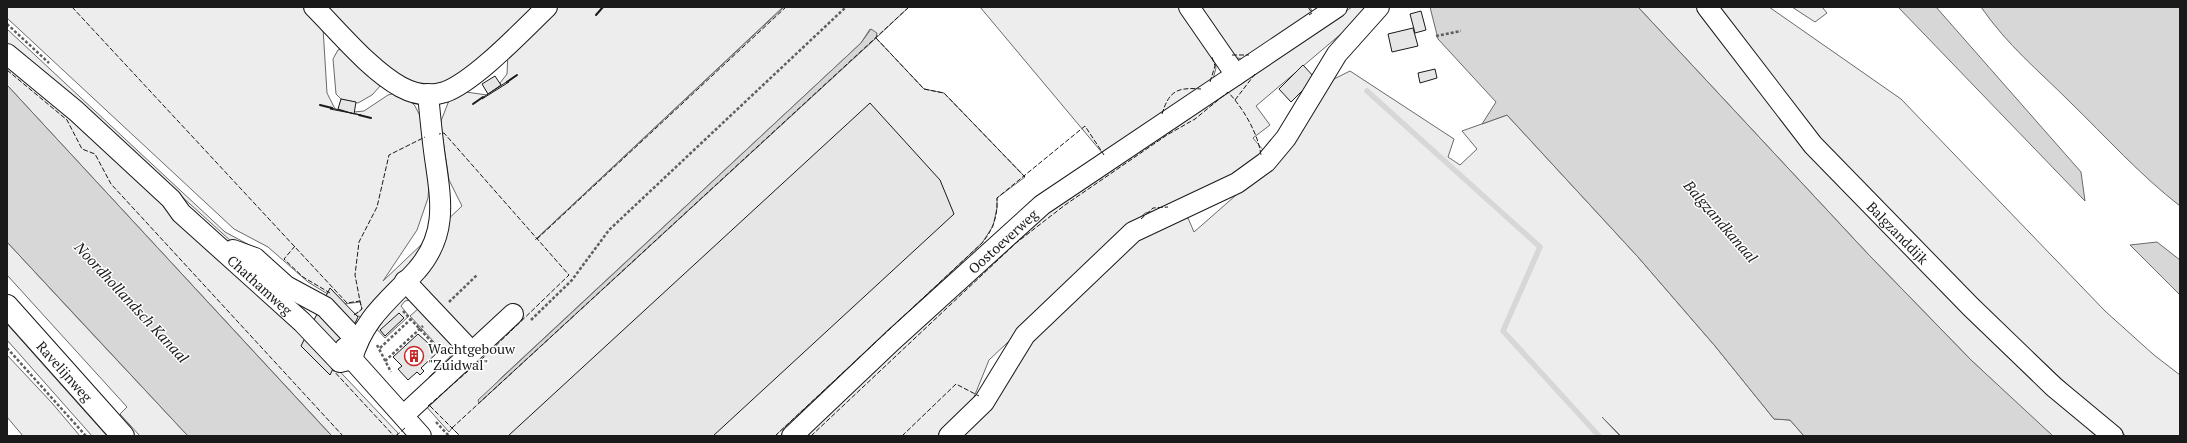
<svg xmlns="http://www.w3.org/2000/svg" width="2187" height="443" font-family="'PT Serif',serif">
<rect width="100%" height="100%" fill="#fff"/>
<g fill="#ededed" stroke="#6a6a6a" fill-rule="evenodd">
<path d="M7,7H307L323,28L327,93L335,109L354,113V112L364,111L388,95L395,93L407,97L415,106L420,116L429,185L428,198L417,230L383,281L462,206L449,180L442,133L441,121L448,103L459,91L487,95L501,85L500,83L507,74L508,52L554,7H783L535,240L784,7H909L876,38L924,89L944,93L1025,177L997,198V208L993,226L982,243L775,436H460L452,428L449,432L424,404L432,380L429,377L458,349L456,346L446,355L410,316L419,308L410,300L405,301L401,306L409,316L385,338L363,314L361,317L355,315L362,309L360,302L344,304L308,282L268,247L234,229L7,18ZM870,29L877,35L876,38L479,403L501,378L861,43Z"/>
<path d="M319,7H542L458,78L430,86L403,81Z"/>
<path d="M980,7H1180L1214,57L1216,68L1213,79L1104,155Z"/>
<path d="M1194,7H1310L1314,15L1242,59L1233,57Z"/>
<path d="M1352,7H1367L1355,22L1256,106L1270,125L1253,138L1264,151L1217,186L1161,210L1145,213L989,360L972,402L938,436H804L910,334L1052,209Z"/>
<path d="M1638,7H1696L1749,76L1999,347L2096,436H2053L2040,425L1971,360L1868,254Z"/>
<path d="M1716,7H1769L1901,99L2105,311L2154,355L2180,375V436H2126L2087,403L1964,288L1821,143Z"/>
<path d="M1792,7H1822L1827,13L1815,22Z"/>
<path d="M7,29L225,232L257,249L278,265L275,269L233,243L93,116L7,43Z"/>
<path d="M345,48L381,85L372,95L358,103L341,99L336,94L333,59L338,50Z"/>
<path d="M7,64L72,118L328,359L398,433L396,436H332L7,85Z"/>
<path d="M1350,71L1454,139L1448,157L1460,165L1477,149L1462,131L1507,115L1638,257L1715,346L1774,419L1790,420L1804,436H1621L1602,417L1620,436H957L1020,355L1137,238L1177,218H1188L1194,232L1284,153L1330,81Z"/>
<path d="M7,242L71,311L188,436H140L120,414L127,407L7,275Z"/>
<path d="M7,324L56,379L107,436H92L7,340Z"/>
<path d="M7,355L52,403L80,436H23L7,417Z"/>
</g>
<g fill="#d7d7d7" stroke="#6a6a6a">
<path d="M1430,7H1638L1868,254L1971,360L2053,436H1804L1790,420L1774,419L1715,346L1638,257L1507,115L1482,124L1496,102L1438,39Z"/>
<path d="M1898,7H1936L2081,172L2085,201Z"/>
<path d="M1981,7H2180V206C2140,175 2106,137 2070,102C2037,69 2008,46 1981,7Z"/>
<path d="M871,29L877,33L876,38L479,403L478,400L861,43Z"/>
<path d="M7,85L328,432L332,436H188L7,242Z"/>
<path d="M2157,242L2180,260V295L2130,245Z"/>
</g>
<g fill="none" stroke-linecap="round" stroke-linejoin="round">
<path stroke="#d7d7d7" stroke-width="5.5" d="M1367,91L1540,247L1503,331L1599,436"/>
</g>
<g fill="#e6e6e6" stroke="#1a1a1a">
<path d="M1421,11L1426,30L1415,33L1410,14Z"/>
<path d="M1413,28L1418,46L1392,52L1388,34Z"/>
<path d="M1303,65L1315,78L1291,102L1279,89Z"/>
<path d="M1435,69L1437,78L1420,83L1418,73Z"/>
<path d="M495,76L501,85L488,94L482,84Z"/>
<path d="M508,81L509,82L482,99V98Z"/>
<path d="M341,99L356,102L354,114L338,109Z"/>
<path d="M870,103L940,180L954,214L713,436H508Z"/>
<path d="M331,108L351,113L361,115L330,109Z"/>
<path d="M330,288L358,317L330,375L301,346Z"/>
<path d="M399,313L404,318L385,336L380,330Z"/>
<path d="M418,334L438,352L421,368L424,371L420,375L417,372L408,380L398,369L402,366L393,357Z"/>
</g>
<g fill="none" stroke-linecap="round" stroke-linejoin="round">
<g stroke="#1a1a1a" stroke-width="22">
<g id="minor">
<path d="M314,7C339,32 370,70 401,87C414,94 430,97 445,92C475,81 523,30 547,7"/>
<path d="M1189,7L1236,75"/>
<path id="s1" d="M1707,7L1813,145L1971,307L2054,387L2113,436"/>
<path id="s2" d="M7,54L76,111L171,199L181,213L302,322L340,362L352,359"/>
<path d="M233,250L255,258L286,286L325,307L357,341"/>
<path d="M405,281L472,352"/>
<path d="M345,348L352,359L421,436"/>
<path d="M352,359C364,317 389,301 417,270C448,234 441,200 435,158C432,137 430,115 428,94"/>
<path d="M404,415L513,314"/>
<path id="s3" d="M792,436L893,340L1042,205L1337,7"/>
<path d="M949,436L984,402L1025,335L1133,232L1237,183L1266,162L1286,138L1337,54L1379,7"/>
</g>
</g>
<g stroke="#1a1a1a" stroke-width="24">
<g id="major">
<path id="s4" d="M7,306L123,436"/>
</g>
</g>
<g stroke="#5f5f5f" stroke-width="2.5" stroke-dasharray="3 2" stroke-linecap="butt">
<path d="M7,24L49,63"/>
<path d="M1436,36L1461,31"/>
<path d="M449,302L477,275"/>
<path d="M403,311L443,354"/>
<path d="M531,320L572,280L609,230L846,7"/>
<path d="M377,345L391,372"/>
<path d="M7,348L86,436"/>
<path d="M380,348L411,319"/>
<path d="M385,361L423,326"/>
<path d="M436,422L449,436"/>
</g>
<use href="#minor" stroke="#fff" stroke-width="20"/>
<use href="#major" stroke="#fff" stroke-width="22"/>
<g stroke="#1a1a1a" stroke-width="1" stroke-dasharray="5 2" stroke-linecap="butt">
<path d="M72,7L347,303L360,301L355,275L359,242L377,207L389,155L425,137"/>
<path d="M1308,7L1312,13L1309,15"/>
<path d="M876,38L924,89L944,93L1025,177"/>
<path d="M1232,55H1249"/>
<path d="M7,70L67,120L82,149L95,154L111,184L343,436"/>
<path d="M1210,82L1215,66L1212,57"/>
<path d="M1235,100L1255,74"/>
<path d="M1162,114C1169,91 1177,87 1201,89"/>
<path d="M1141,219L1153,208L1168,207"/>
<path d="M537,239L786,7"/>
<path d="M295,246L284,259L303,277L330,293"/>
<path d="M354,315L362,309L360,301"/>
<path d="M331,368L394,436"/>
<path d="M428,406L483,358L569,275L444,133L439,134"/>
<path d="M430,406L460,436"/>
<path d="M452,428L909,7"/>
<path d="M396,436L405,428"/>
<path d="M775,436L982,243C993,230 998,216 997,198L1085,126L1104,155"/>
<path d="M811,436L1016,243L1065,205L1167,135L1195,119L1228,92C1243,108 1258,133 1261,155"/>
<path d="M902,436L956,384L979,396"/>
</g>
<g stroke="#1a1a1a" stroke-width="2">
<path d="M596,15L603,7"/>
<path d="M507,82L517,75"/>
<path d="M473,104L483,97"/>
<path d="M320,105L332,108"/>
<path d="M359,115L371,118"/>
</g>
</g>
<defs>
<g id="building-ring" transform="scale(1)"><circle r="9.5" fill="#fff" stroke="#c62828" stroke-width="1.5"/><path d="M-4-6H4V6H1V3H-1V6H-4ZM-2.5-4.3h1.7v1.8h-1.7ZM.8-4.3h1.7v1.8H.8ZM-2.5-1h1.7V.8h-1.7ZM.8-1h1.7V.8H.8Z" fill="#c62828"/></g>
</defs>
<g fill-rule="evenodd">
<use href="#building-ring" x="414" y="356"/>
</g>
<g text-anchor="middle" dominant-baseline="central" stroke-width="3" stroke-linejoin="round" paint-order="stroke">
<g font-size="14" fill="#1a1a1a" stroke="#fff">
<text stroke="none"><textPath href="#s1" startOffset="296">Balgzanddijk</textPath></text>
<text stroke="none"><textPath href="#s3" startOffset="287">Oostoeverweg</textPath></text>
<text stroke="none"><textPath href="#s2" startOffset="343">Chathamweg</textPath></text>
<text stroke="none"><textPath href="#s4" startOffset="87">Ravelijnweg</textPath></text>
</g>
<g font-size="14" fill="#1a1a1a" stroke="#fff" text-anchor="start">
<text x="428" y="348">Wachtgebouw<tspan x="428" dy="16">"Zuidwal"</tspan></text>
</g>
<g font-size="15" font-style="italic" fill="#1a1a1a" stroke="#fff">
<text transform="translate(1721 221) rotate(49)">Balgzandkanaal</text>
<text transform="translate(132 302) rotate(47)">Noordhollandsch Kanaal</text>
</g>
</g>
<rect width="2187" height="443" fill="none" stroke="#1a1a1a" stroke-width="16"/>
</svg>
